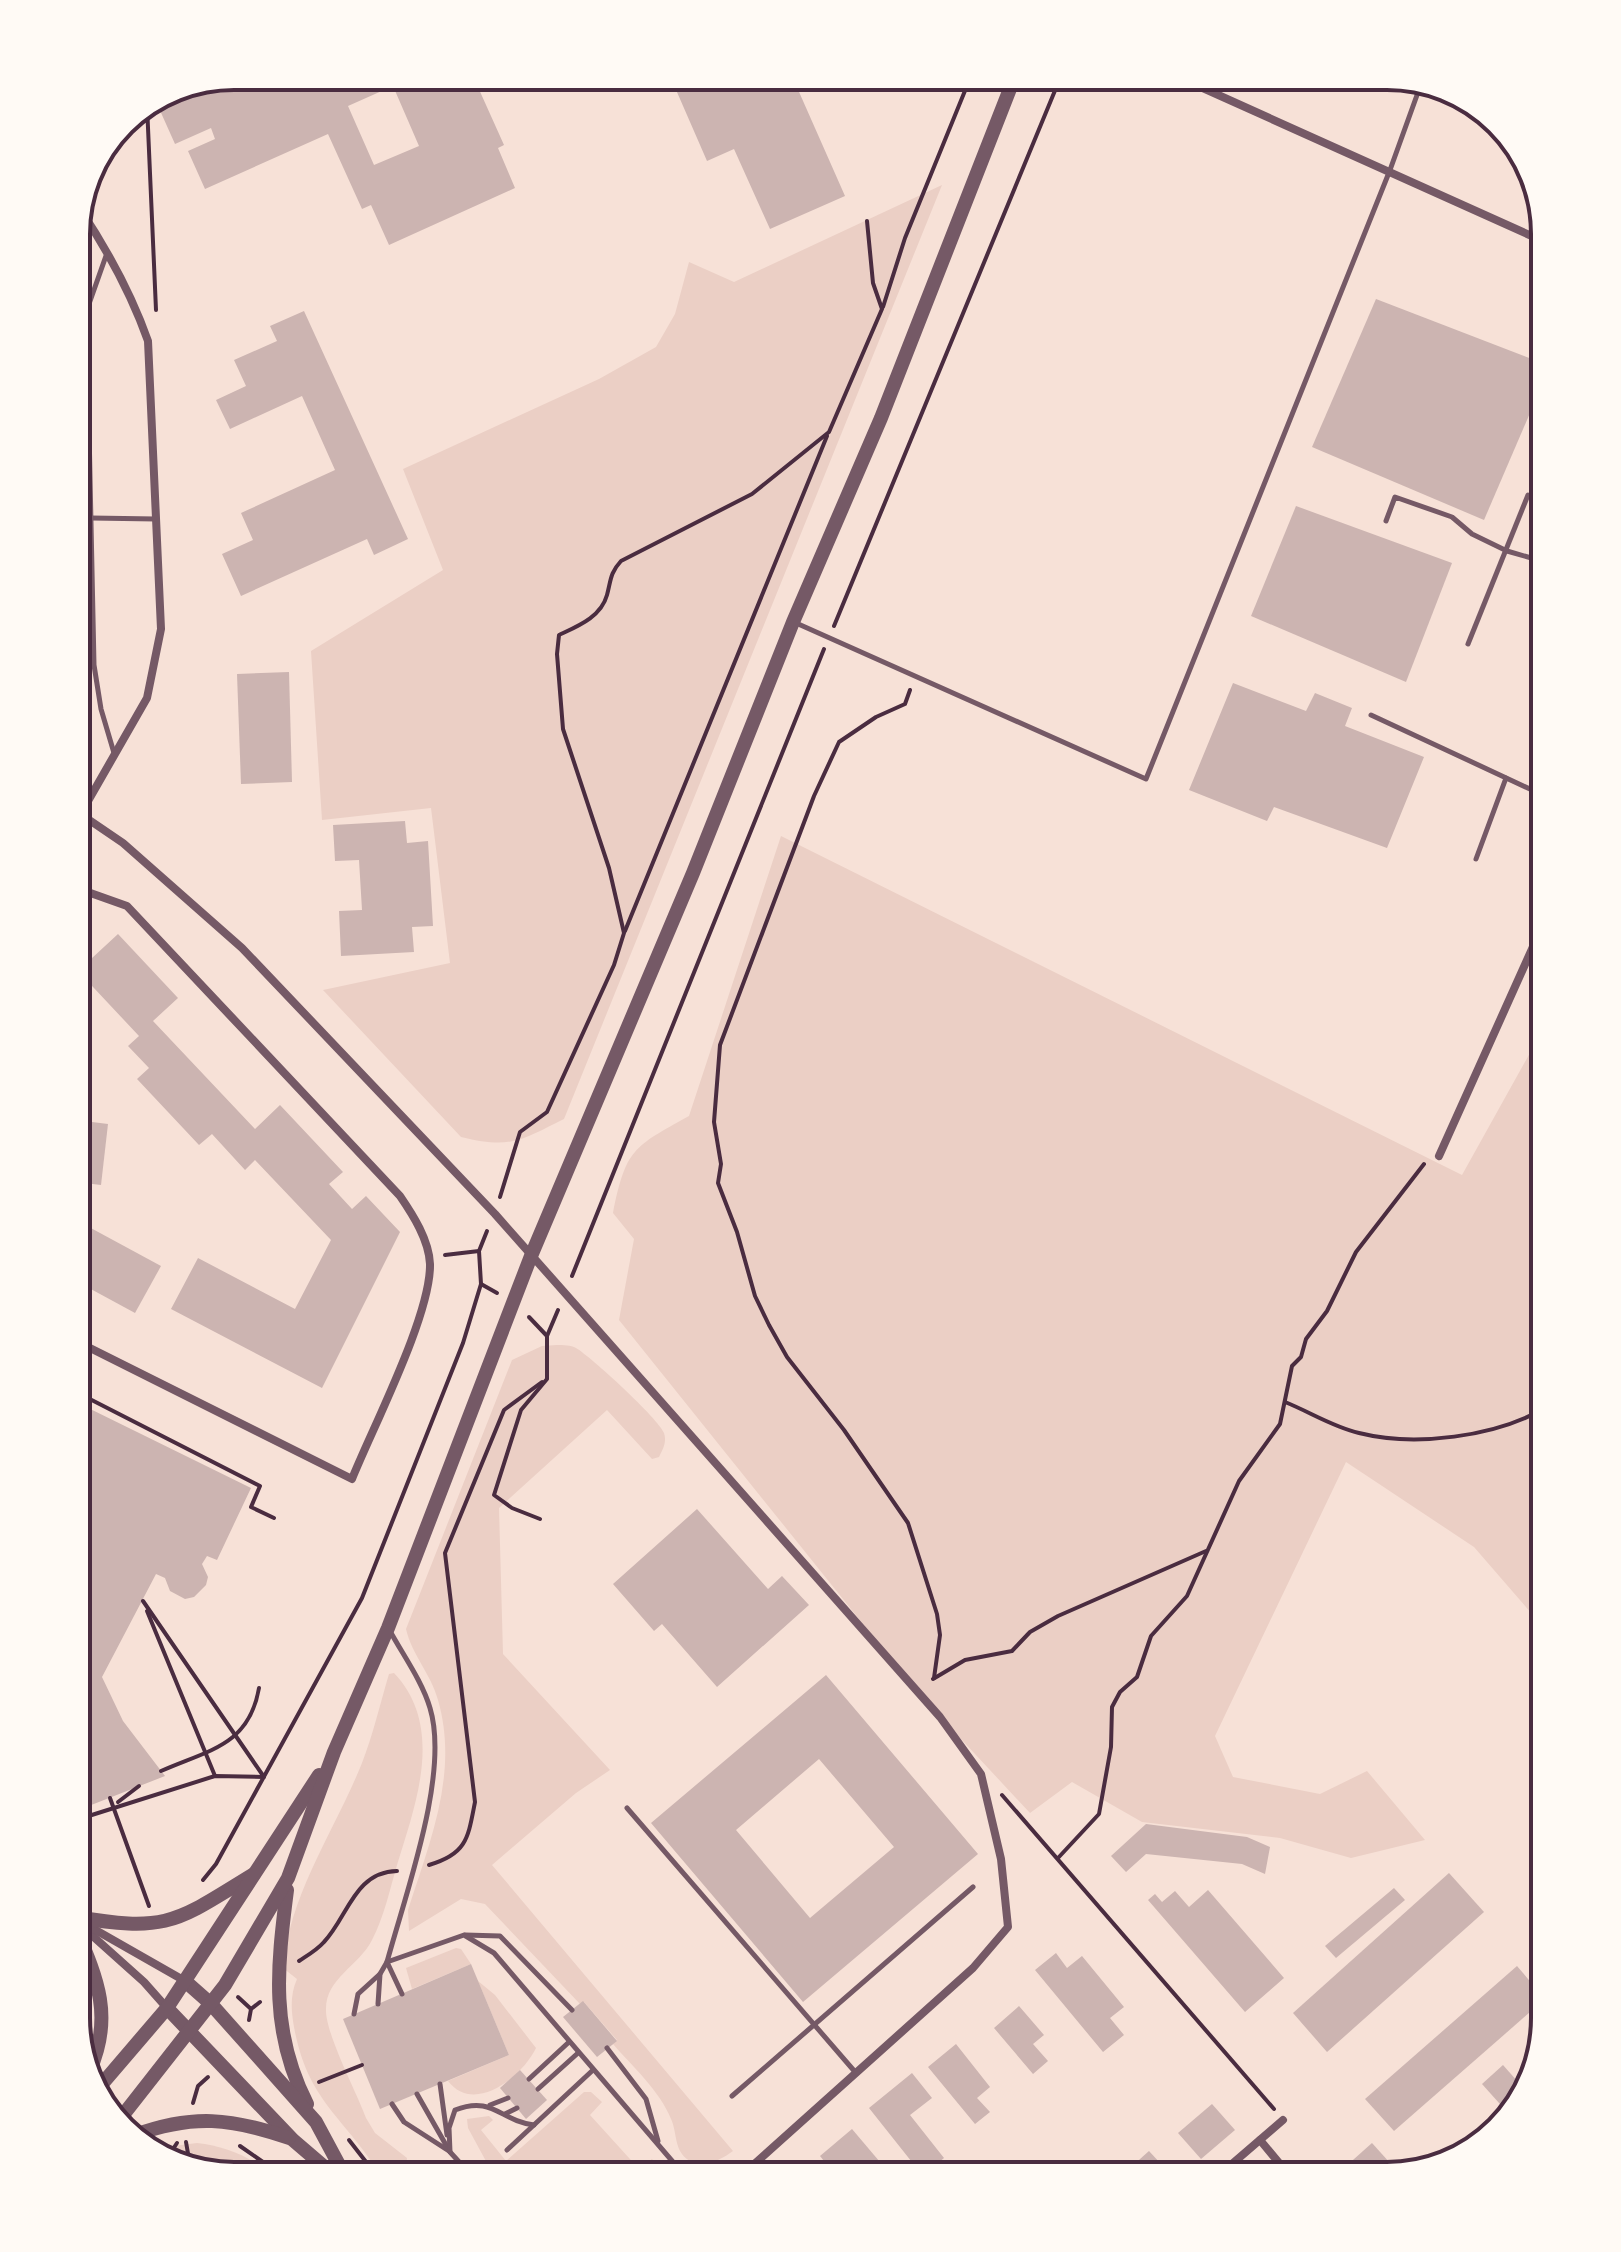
<svg xmlns="http://www.w3.org/2000/svg" width="1621" height="2252" font-family="'Times New Roman',serif">
<rect width="100%" height="100%" fill="#f7e1d7"/>
<g fill="#ebcfc5">
<path d="M942,185L564,1119C520,1141 510,1149 461,1137L323,990L450,963L431,808L322,820L311,651L443,570L403,469L599,379L656,347L675,314L689,262L734,282Z"/>
<path d="M781,836L1462,1175L1545,1026V1629L1474,1547L1346,1462L1215,1736L1233,1777L1320,1794L1367,1771L1425,1840L1351,1858L1280,1838L1142,1822L1072,1782L1030,1813L920,1695L619,1320L634,1239L613,1213C626,1149 633,1147 689,1116Z"/>
<path d="M557,1345C563,1345 571,1345 576,1348C590,1356 659,1419 664,1433C667,1442 663,1449 659,1457L652,1459L607,1410L499,1508L503,1654L610,1770L576,1793L492,1865L733,2151C722,2159 706,2168 692,2162C673,2153 678,2134 671,2119C660,2091 632,2066 613,2044L617,2040L584,2002L580,2004L485,1904L461,1899L409,1931L408,1910C430,1841 459,1773 438,1700C431,1674 412,1655 406,1629L512,1360L542,1346Z"/>
<path d="M394,1673C445,1727 416,1803 397,1865C390,1889 384,1917 372,1940C359,1966 326,1978 326,2009C325,2033 357,2093 366,2118L375,2133L407,2158L406,2167L419,2176H381C345,2117 308,2103 294,2027C291,2010 290,1995 297,1979L283,1968C290,1892 334,1833 362,1763C373,1735 380,1704 389,1674Z"/>
<path d="M456,1948L461,1949L471,1964L412,1989L406,1968Z"/>
<path d="M478,1981L495,1995L536,2048C522,2077 474,2115 448,2081L509,2055Z"/>
<path d="M584,2092H591L602,2102L590,2115L639,2169L652,2159L665,2176H494L468,2128L467,2119L489,2116L493,2120L481,2130L506,2161Z"/>
<path d="M197,2143C225,2146 252,2157 273,2176H224L154,2154L166,2147Z"/>
</g>
<g fill="#ccb4b1" fill-rule="evenodd">
<path d="M234,76H326L330,85L349,76H473L504,145L498,148L515,188L389,245L371,205L362,209L328,134L205,189L188,151L215,139L211,128L175,144L158,106L189,93L186,86ZM393,86L419,146L374,165L348,106Z"/>
<path d="M670,76H792L845,196L770,229L734,149L707,161Z"/>
<path d="M1376,299L1545,364V378L1484,520L1312,447Z"/>
<path d="M304,311L408,539L374,555L367,539L241,596L222,554L253,540L241,513L335,470L302,396L230,429L216,400L246,386L234,360L277,341L270,326Z"/>
<path d="M76,440L85,618L76,619Z"/>
<path d="M1296,506L1452,563L1406,682L1251,616Z"/>
<path d="M289,672L292,782L241,784L237,674Z"/>
<path d="M1233,683L1306,711L1315,693L1352,708L1345,726L1424,757L1387,848L1274,807L1267,821L1189,790Z"/>
<path d="M405,821L407,843L428,841L433,926L412,927L414,952L341,956L339,911L362,910L359,860L335,861L333,825Z"/>
<path d="M118,934L178,998L153,1021L255,1129L280,1105L343,1172L329,1184L352,1209L366,1196L400,1232L322,1388L171,1309L198,1258L295,1309L331,1240L255,1160L245,1170L212,1134L199,1145L137,1079L149,1068L128,1046L139,1036L78,971Z"/>
<path d="M76,1120L108,1124L101,1185L76,1182Z"/>
<path d="M76,1220L161,1266L135,1313L76,1281Z"/>
<path d="M76,1402L251,1488L217,1560L207,1556L202,1564L208,1577L206,1585L194,1597L185,1599L170,1591L165,1578L156,1574L102,1677L123,1721L165,1776L76,1811Z"/>
<path d="M697,1509L768,1589L782,1576L809,1605L717,1687L662,1624L654,1631L613,1584Z"/>
<path d="M826,1675L978,1854L803,2002L651,1823ZM819,1759L894,1847L810,1918L736,1830Z"/>
<path d="M1146,1824L1247,1837L1270,1847L1265,1874L1242,1864L1146,1854L1126,1872L1111,1856Z"/>
<path d="M1449,1873L1484,1912L1327,2052L1293,2013Z"/>
<path d="M1394,1888L1405,1900L1336,1958L1325,1946Z"/>
<path d="M1208,1890L1284,1978L1245,2012L1148,1900L1155,1894L1162,1902L1175,1891L1189,1907Z"/>
<path d="M1056,1953L1067,1968L1082,1956L1124,2007L1110,2018L1124,2035L1103,2052L1035,1970Z"/>
<path d="M471,1964L509,2055L380,2109L343,2019Z"/>
<path d="M1517,1966L1545,1999L1394,2131L1365,2099Z"/>
<path d="M583,2001L617,2041L597,2057L563,2017Z"/>
<path d="M1019,2006L1044,2035L1033,2044L1048,2061L1033,2074L994,2028Z"/>
<path d="M956,2044L990,2087L977,2098L990,2112L975,2124L928,2067Z"/>
<path d="M1503,2065L1525,2090L1508,2113L1482,2084Z"/>
<path d="M520,2070L547,2100L526,2119L500,2088Z"/>
<path d="M912,2073L932,2098L910,2115L944,2158L926,2173L929,2176H923L869,2108Z"/>
<path d="M1212,2104L1235,2130L1201,2159L1178,2133Z"/>
<path d="M852,2129L885,2168L877,2176H836L820,2156Z"/>
<path d="M1372,2143L1399,2173L1335,2176Z"/>
<path d="M1149,2151L1172,2176H1121Z"/>
</g>
<g fill="none" stroke-linecap="round" stroke-linejoin="round">
<g stroke="#4a2c40" stroke-width="4">
<path d="M147,105L156,310"/>
<path d="M883,307L905,238L971,76"/>
<path d="M834,626L1061,76"/>
<path d="M910,690L905,704L876,717L839,742L814,796L720,1045L714,1122L721,1164L718,1183L737,1232L755,1296L769,1325L787,1357L844,1430L908,1523L937,1614L940,1635L934,1678"/>
<path d="M625,931L827,436"/>
<path d="M500,1197L520,1132L547,1112L614,965L624,933L609,868L563,729L557,654L559,635C578,626 601,617 607,595C611,580 610,573 621,561L752,494L829,432L882,309L873,283L867,221"/>
<path d="M445,1255L479,1251L487,1231"/>
<path d="M572,1276L824,649"/>
<path d="M481,1284L497,1293"/>
<path d="M529,1317L547,1336"/>
<path d="M76,1382L84,1362"/>
<path d="M76,1392L260,1486L251,1507L274,1518"/>
<path d="M1285,1402C1310,1412 1333,1427 1359,1433C1415,1447 1495,1437 1545,1408"/>
<path d="M540,1519L512,1508L494,1495L521,1410L547,1379V1336L558,1310"/>
<path d="M147,1611L215,1776"/>
<path d="M933,1679L965,1660L1012,1651L1030,1632L1058,1616L1206,1551"/>
<path d="M161,1771C208,1750 249,1746 259,1688"/>
<path d="M1002,1795L1274,2109"/>
<path d="M110,1798L149,1906"/>
<path d="M118,1802L139,1786"/>
<path d="M76,1820L215,1776L264,1777L143,1601"/>
<path d="M1058,1858L1099,1814L1111,1747L1112,1707L1120,1692L1137,1677L1151,1636L1187,1596L1239,1481L1280,1424L1292,1366L1301,1357L1306,1339L1327,1311L1356,1252L1424,1164"/>
<path d="M429,1865C467,1854 468,1838 475,1802L445,1553L504,1410L542,1382"/>
<path d="M203,1880L216,1864L362,1598L463,1343L481,1284L479,1251"/>
<path d="M299,1961C308,1955 317,1950 324,1942C348,1917 354,1872 397,1871"/>
<path d="M238,1997L251,2009"/>
<path d="M249,2020L251,2009L260,2002"/>
<path d="M319,2082L362,2065"/>
<path d="M193,2103L198,2086L208,2077"/>
<path d="M349,2140L377,2176"/>
<path d="M186,2142L190,2165"/>
<path d="M240,2146L283,2176"/>
<path d="M167,2158L177,2143"/>
<path d="M216,2173L232,2171L244,2176"/>
</g>
<g stroke="#755966" stroke-width="5">
<path d="M107,253L89,304L87,335L94,665L101,709L114,753"/>
<path d="M91,518L156,519"/>
<path d="M1386,521L1395,497L1452,517L1472,534L1507,551L1545,562"/>
<path d="M796,623L1146,779L1390,170L1421,84"/>
<path d="M1468,644L1528,495"/>
<path d="M1371,715L1545,796"/>
<path d="M1476,859L1506,778"/>
<path d="M627,1808L856,2073"/>
<path d="M465,1935L500,1936L572,2010"/>
<path d="M402,1994L387,1962L464,1935L494,1953L685,2176"/>
<path d="M378,2004L380,1974L387,1962C405,1895 450,1774 430,1708C422,1681 403,1655 390,1631"/>
<path d="M354,2014L358,1994L380,1974"/>
<path d="M607,2048L646,2099L658,2141"/>
<path d="M529,2079L569,2042"/>
<path d="M440,2084L447,2135"/>
<path d="M538,2089L578,2053"/>
<path d="M417,2094L450,2152L472,2176"/>
<path d="M732,2096L973,1887"/>
<path d="M392,2104L404,2122L449,2151"/>
<path d="M490,2105L508,2098"/>
<path d="M505,2114L517,2108"/>
<path d="M507,2150L593,2070"/>
<path d="M450,2152L449,2128L455,2110C493,2095 500,2121 534,2125"/>
</g>
<g stroke="#755966" stroke-width="8">
<path d="M1176,76L1545,242"/>
<path d="M76,811L123,843L242,948L495,1214L940,1717L981,1774L1001,1859L1008,1927L973,1968L741,2176"/>
<path d="M76,822L147,698L161,629L148,341C131,293 108,251 80,209"/>
<path d="M76,970L82,890"/>
<path d="M1439,1156L1545,920"/>
<path d="M76,1341L352,1479C373,1427 431,1315 430,1264C429,1240 413,1215 400,1196L127,906L82,890L76,884"/>
<path d="M77,1922L144,1982L167,2008"/>
<path d="M85,1924L185,1981"/>
<path d="M1260,2140L1290,2176"/>
<path d="M1218,2176L1283,2120"/>
</g>
<g stroke="#755966" stroke-width="14">
<path d="M287,1890C277,1968 270,2031 307,2104"/>
<path d="M76,1917C169,1933 177,1921 254,1874"/>
<path d="M76,1929C98,1980 113,2017 90,2070"/>
<path d="M185,1981L211,2004L316,2122L345,2176"/>
<path d="M167,2008L293,2140L335,2176"/>
<path d="M96,2091L167,2008L319,1775"/>
<path d="M120,2119L225,1985L288,1878L334,1752L388,1628L531,1256L693,873L793,622L881,418L1015,76"/>
<path d="M135,2135C193,2114 231,2118 289,2138"/>
</g>
</g>
<path d="M0 0H1621V2252H0ZM234 90H1387A144 144 0 0 1 1531 234V2018A144 144 0 0 1 1387 2162H234A144 144 0 0 1 90 2018V234A144 144 0 0 1 234 90Z" fill="#fffaf5" fill-rule="evenodd"/>
<path fill="none" stroke="#4a2c40" stroke-width="4" d="M234 90H1387A144 144 0 0 1 1531 234V2018A144 144 0 0 1 1387 2162H234A144 144 0 0 1 90 2018V234A144 144 0 0 1 234 90Z"/>
</svg>
